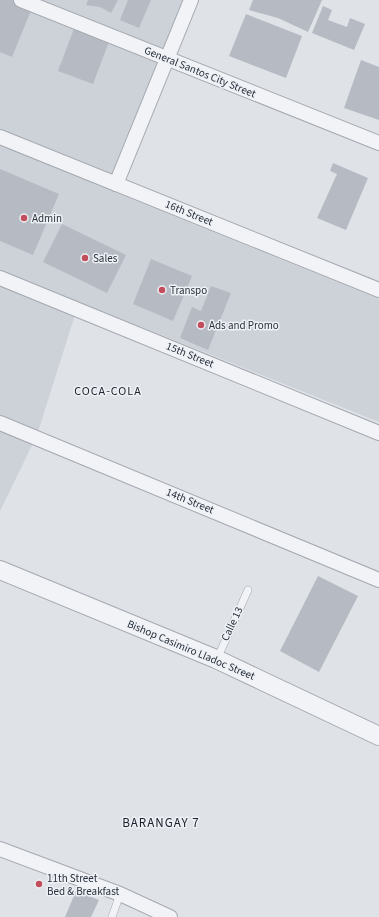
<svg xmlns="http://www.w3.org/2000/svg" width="379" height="917" font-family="'Source Sans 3',sans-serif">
<rect width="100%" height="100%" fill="#dfe2e7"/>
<path fill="#cdd1d8" d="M0,0H191L114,192L379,299V422L79,302L37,435L0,511Z"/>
<g fill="#b6bbc3">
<path d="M0,0H12L32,8L12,57L0,52Z"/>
<path d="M88,0H118L111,13L100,7L86,5Z"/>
<path d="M128,0H151L139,28L120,20Z"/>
<path d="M253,0H322L308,32L278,18L249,10Z"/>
<path d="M323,6L332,10L328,20L347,27L350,18L365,24L354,50L312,33Z"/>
<path d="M246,14L302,36L286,78L229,56Z"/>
<path d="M75,26L110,39L93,84L58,71Z"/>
<path d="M361,60L379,67V120L344,108Z"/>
<path d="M333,163L368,178L346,230L317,218L337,174L330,171Z"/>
<path d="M0,169L59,194L33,255L0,241Z"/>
<path d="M62,224L126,255L107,293L43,262Z"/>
<path d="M151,259L192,276L173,321L133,304Z"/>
<path d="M211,286L231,293L208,350L180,338L192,307L201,311Z"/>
<path d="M318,576L358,596L319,672L280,651Z"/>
<path d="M76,891L99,900L91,917H65Z"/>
</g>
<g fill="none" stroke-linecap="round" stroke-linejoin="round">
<g stroke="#a5a9b0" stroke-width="8">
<g id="service">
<path d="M217,659L248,590"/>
<path d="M112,917L120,894"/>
</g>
</g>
<g stroke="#a5a9b0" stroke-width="16">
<g id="minor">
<path d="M21,0L379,143"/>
<path d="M0,137L379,290"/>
<path d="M116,184L191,0"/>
<path d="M0,278L379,433"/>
<path d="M0,423L379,580"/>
<path d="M0,849L120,894L170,917"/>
</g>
</g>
<g stroke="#a5a9b0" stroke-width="20">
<path id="tertiary" d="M0,570L216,659L379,736"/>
</g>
<use href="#service" stroke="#f1f3f6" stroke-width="7"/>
<use href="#minor" stroke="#f1f3f6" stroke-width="14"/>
<use href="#tertiary" stroke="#f1f3f6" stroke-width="18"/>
</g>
<g fill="#c24d5c" stroke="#eef1f5" stroke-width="1.5">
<circle cx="24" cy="218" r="4"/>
<circle cx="85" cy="258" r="4"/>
<circle cx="162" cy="290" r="4"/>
<circle cx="201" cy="325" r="4"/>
<circle cx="39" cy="884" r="4"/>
</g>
<g text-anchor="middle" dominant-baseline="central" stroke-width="3" stroke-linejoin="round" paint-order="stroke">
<g font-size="11" fill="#29303c" stroke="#eef1f5">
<text transform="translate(200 72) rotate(22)">General Santos City Street</text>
<text transform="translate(189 213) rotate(22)">16th Street</text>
<text transform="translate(190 355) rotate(22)">15th Street</text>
<text transform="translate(190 501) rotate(22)">14th Street</text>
<text transform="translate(232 624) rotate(-65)">Calle 13</text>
<text transform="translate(191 650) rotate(23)">Bishop Casimiro Lladoc Street</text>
</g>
<g font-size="11" fill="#29303c" stroke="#eef1f5" text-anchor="start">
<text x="32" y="218">Admin</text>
<text x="93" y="258">Sales</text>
<text x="170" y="290">Transpo</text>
<text x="209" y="325">Ads and Promo</text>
<text x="47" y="878">11th Street<tspan x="47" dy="13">Bed &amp; Breakfast</tspan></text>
</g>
<g font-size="12" letter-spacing="1" fill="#1b212d" stroke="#eef1f5">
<text x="108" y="391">COCA-COLA</text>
</g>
<g font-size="13" letter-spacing="1" fill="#1b212d" stroke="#eef1f5">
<text x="161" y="823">BARANGAY 7</text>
</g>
</g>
</svg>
